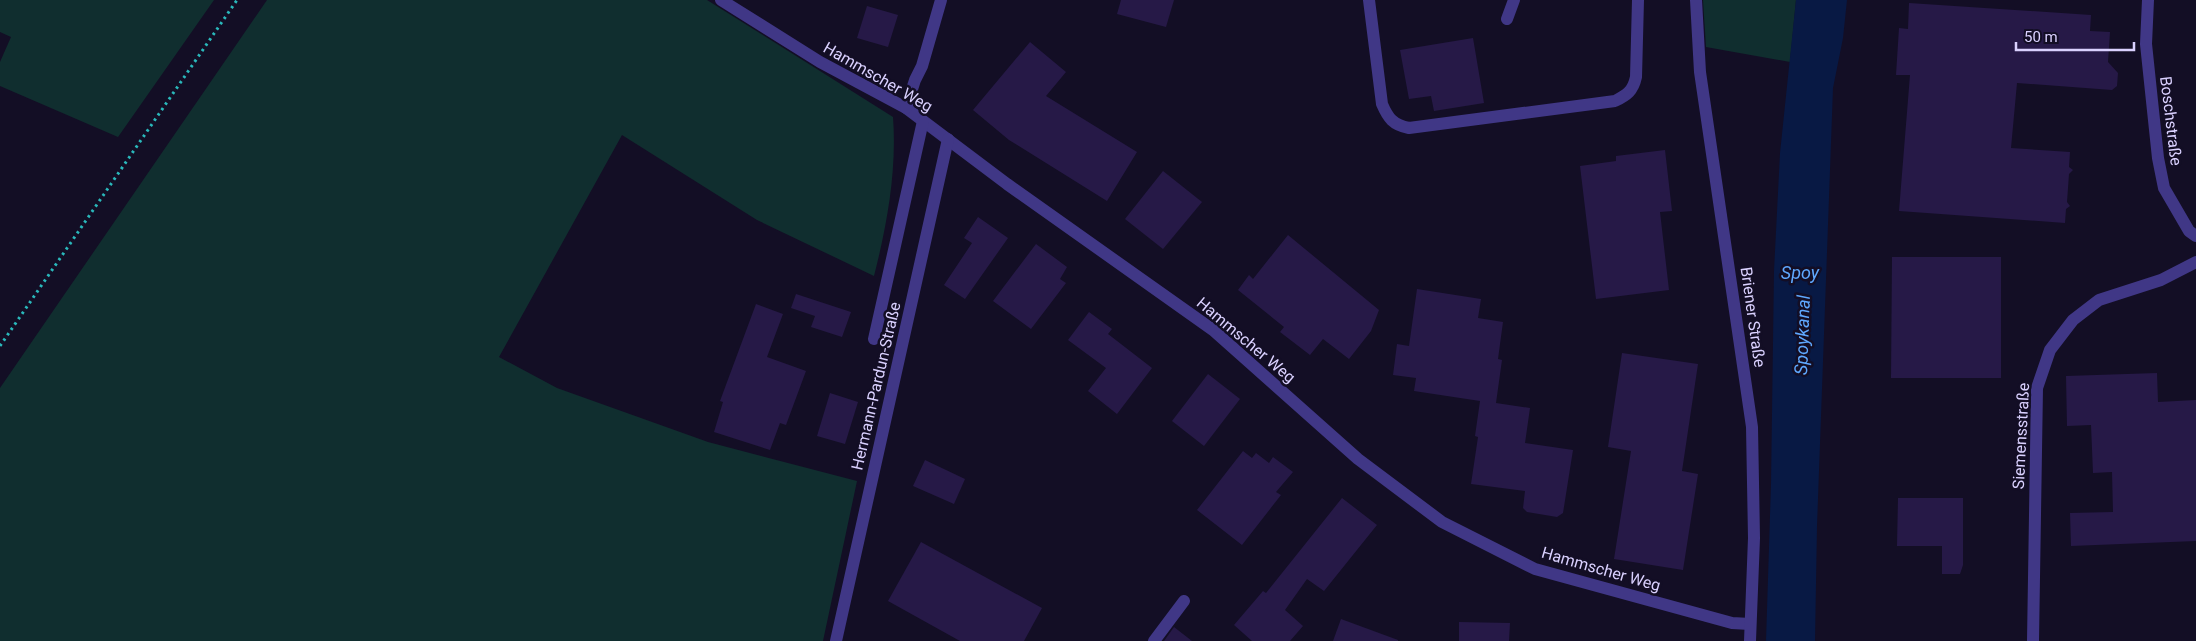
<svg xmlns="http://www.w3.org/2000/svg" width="2196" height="641" font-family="Roboto,sans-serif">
<rect width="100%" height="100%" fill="#130e25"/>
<g fill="#102e2f">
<path d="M0,0H214L118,137L0,86V62L11,37L0,32Z"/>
<path d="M267,0H707L893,117C897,171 887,225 874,276L757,220L622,135L499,357L557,388L708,442L857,481L823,641H0V388Z"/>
<path d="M1703,0H1796L1790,62L1706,47Z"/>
</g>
<path fill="#081944" d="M1796,0H1847L1843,38L1833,88L1817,526L1815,641H1766L1771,484L1774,271L1780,153Z"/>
<g fill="#261947">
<path d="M1121,0H1174L1166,27L1117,14Z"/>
<path d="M1909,3L2091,15L2090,31L2110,32L2108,62L2118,73L2117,86L2112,90L2017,83L2011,148L2070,152L2069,167L2073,170L2069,174L2067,202L2070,206L2066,209L2065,223L1899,211L1910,75H1896L1899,28L1908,29Z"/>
<path d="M867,6L898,15L888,47L857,38Z"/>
<path d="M1473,38L1484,103L1434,111L1431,96L1409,99L1400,50Z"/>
<path d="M1030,42L1066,72L1046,96L1137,152L1107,201L1009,140L973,110Z"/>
<path d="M1665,150L1672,211L1660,212L1669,290L1596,299L1580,166L1616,161V156Z"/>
<path d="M1163,171L1202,202L1163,249L1125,219Z"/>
<path d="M978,217L1008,238L965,299L944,285L972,243L964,238Z"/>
<path d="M1288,235L1379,310L1371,331L1349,359L1323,339L1310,355L1280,332L1284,327L1238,290L1249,275L1253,279Z"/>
<path d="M1036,244L1067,267L1060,279L1066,283L1031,329L993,301Z"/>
<path d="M1892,257H2001V378H1891Z"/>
<path d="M1417,289L1481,299L1478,318L1503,322L1498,359L1502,360L1496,403L1530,408L1525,443L1573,450L1563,513L1557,517L1527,512L1523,508L1525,491L1471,484L1478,437L1475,436L1480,401L1414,391L1416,378L1393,375L1397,344L1409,346Z"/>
<path d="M796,294L851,312L842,337L811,327L815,316L791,308Z"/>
<path d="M756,304L783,314L767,357L806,371L786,425L780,423L770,450L714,432L723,402L720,401Z"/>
<path d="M1089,312L1112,329L1108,334L1152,368L1117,414L1088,391L1106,368L1068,340Z"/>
<path d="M1622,353L1698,364L1682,471L1698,474L1683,570L1614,559L1631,451L1608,447Z"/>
<path d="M2157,373L2158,402L2196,400V541L2071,546L2070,513L2113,512L2112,472L2093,473L2091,425L2067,426L2066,376Z"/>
<path d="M1208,374L1240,399L1204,446L1172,421Z"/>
<path d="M830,393L858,402L845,444L817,436Z"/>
<path d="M1243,451L1252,458L1256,453L1269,463L1273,457L1293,472L1276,492L1281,495L1242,545L1197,510Z"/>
<path d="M925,460L965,479L954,504L913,486Z"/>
<path d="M1342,498L1377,525L1324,591L1307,579L1285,610L1303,626L1290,641H1252L1234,625L1263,591L1266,593Z"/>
<path d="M1898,498H1963V565L1960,574H1942V546H1897Z"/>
<path d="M921,542L1042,608L1024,641H960L888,601Z"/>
<path d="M1341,619L1398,640V641H1333Z"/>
<path d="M1459,622L1510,623L1509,641H1459Z"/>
<path d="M1174,627L1192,641H1164Z"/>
</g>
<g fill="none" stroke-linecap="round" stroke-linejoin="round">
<path stroke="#2ab8bb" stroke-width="3" stroke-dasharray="2.5 4" stroke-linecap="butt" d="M0,346L237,0"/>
<g stroke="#403786" stroke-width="12">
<path d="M721,0L820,62L906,108L1007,184L1213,330L1358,459L1442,522L1535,569L1732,623L1750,624"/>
<path d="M1369,0L1382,104C1388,118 1393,125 1409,128L1615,101C1627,95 1633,91 1636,77L1638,0"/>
<path d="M1696,0L1700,72L1752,427L1754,538L1750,641"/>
<path d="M2148,0L2146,44L2158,158L2164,188L2189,231L2196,236"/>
<path d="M1507,19L1514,0"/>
<path d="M906,108L915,80L922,66L941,0"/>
<path d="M874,339L923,121"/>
<path d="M836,641L948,139"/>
<path d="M1154,641L1184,601"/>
<path d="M2033,641L2037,388L2050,350L2073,320L2099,300L2161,280L2196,262"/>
</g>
</g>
<g text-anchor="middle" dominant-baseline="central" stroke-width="5" stroke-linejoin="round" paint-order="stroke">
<g font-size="16" fill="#dad1ff" stroke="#130e25">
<text transform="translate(878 77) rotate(30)">Hammscher Weg</text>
<text transform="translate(2171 121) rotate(83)">Boschstraße</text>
<text transform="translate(1753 317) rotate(82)">Briener Straße</text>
<text transform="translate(1246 340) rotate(40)">Hammscher Weg</text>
<text transform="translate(876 386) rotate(-77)">Hermann-Pardun-Straße</text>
<text transform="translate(2021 436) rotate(-87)">Siemensstraße</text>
<text transform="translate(1601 569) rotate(16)">Hammscher Weg</text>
</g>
<g font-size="18" font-style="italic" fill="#5fa8ff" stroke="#130e25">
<text x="1800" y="272">Spoy</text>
<text transform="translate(1802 335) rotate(-88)">Spoykanal</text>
</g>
</g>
<path d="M2016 42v8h118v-8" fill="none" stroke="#dad1ff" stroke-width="2.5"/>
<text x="2024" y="42" font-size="15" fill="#dad1ff" stroke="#130e25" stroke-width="4" paint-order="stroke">50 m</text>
</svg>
